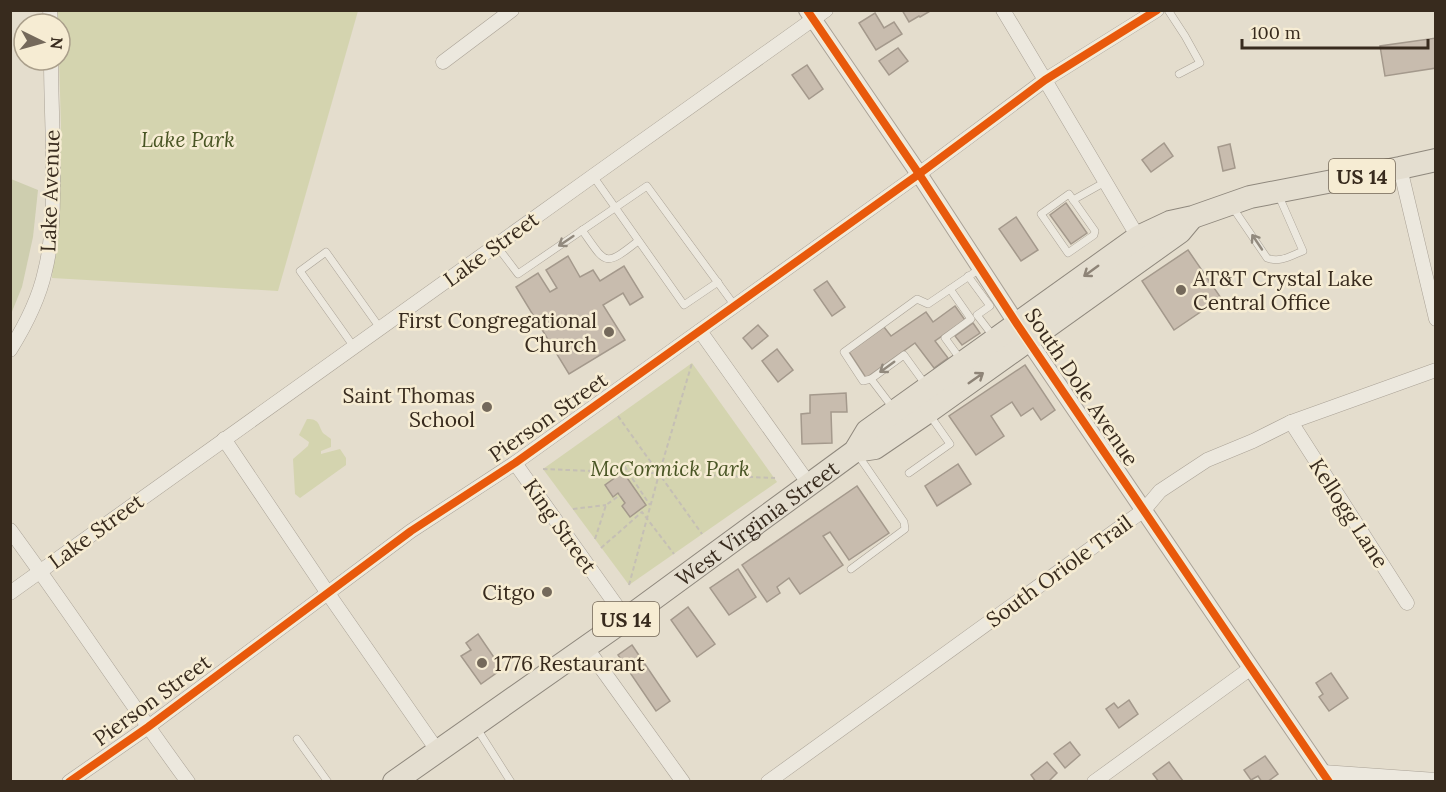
<svg xmlns="http://www.w3.org/2000/svg" width="1446" height="792" font-family="Lora,serif">
<rect width="100%" height="100%" fill="#e4ddcd"/>
<g fill="#d4d4af">
<path d="M57,11H358L278,291L52,278L61,125L59,60L60,24H58Z"/>
<path d="M692,363L777,482L629,585L543,469Z"/>
<path d="M307,419C320,419 318,425 323,433C324,434 330,438 331,439V447L321,451V454L340,449L346,458V465L300,498L295,494L293,459L308,446L309,442L299,435Z"/>
</g>
<path fill="#ceceaf" d="M11,179L38,190L33,237L22,287L11,314Z"/>
<g fill="#c8bcae" stroke="#a4998c" stroke-width="1.5">
<path d="M902,10H932L920,17L919,16L909,22Z"/>
<path d="M875,13L884,28L894,22L902,34L876,50L859,23Z"/>
<path d="M1436,38V68L1385,76L1380,46Z"/>
<path d="M898,48L908,61L889,75L879,61Z"/>
<path d="M807,65L823,89L809,99L792,75Z"/>
<path d="M1164,143L1173,156L1151,172L1142,160Z"/>
<path d="M1230,144L1235,168L1223,171L1218,147Z"/>
<path d="M1066,203L1087,233L1071,244L1050,215Z"/>
<path d="M1016,217L1038,250L1021,261L999,229Z"/>
<path d="M1188,250L1221,298L1174,330L1142,281Z"/>
<path d="M568,256L580,277L593,270L600,281L624,266L643,297L630,305L623,293L603,305L625,340L569,374L516,287L538,273L550,292L557,288L546,270Z"/>
<path d="M827,281L845,307L832,316L814,290Z"/>
<path d="M955,306L965,320L935,341L948,358L934,368L915,343L866,378L849,352L884,327L891,336L926,312L933,322Z"/>
<path d="M973,323L980,333L962,345L955,336Z"/>
<path d="M758,325L768,336L752,349L743,338Z"/>
<path d="M777,349L793,370L778,382L762,361Z"/>
<path d="M1025,365L1055,410L1041,420L1033,408L1021,416L1012,402L991,416L1004,436L976,455L949,416Z"/>
<path d="M846,393L847,412H831L832,443L802,444L801,414L810,413V395Z"/>
<path d="M958,464L971,484L937,506L925,486Z"/>
<path d="M623,472L646,505L630,517L622,506L625,503L618,493L613,497L605,485Z"/>
<path d="M857,486L889,533L849,560L830,532L823,536L843,565L800,594L789,578L777,587L780,593L767,602L742,565Z"/>
<path d="M738,569L756,597L729,615L710,588Z"/>
<path d="M688,607L715,644L697,657L671,620Z"/>
<path d="M478,634L502,669L481,684L461,656L471,650L466,643Z"/>
<path d="M632,645L670,701L656,711L618,655Z"/>
<path d="M1331,673L1348,698L1329,711L1319,697L1323,694L1316,683Z"/>
<path d="M1129,700L1138,714L1119,728L1106,709L1114,703L1118,708Z"/>
<path d="M1070,742L1080,755L1065,768L1054,754Z"/>
<path d="M1265,756L1278,774L1267,782H1262L1258,776L1251,780L1244,770Z"/>
<path d="M1047,762L1057,773L1048,782H1036L1031,775Z"/>
<path d="M1169,762L1183,781L1182,782H1159L1153,774Z"/>
</g>
<g fill="none" stroke-linecap="round" stroke-linejoin="round">
<g stroke="#aaa296" stroke-width="8">
<g id="service">
<path d="M1168,10L1185,36L1200,63L1179,74"/>
<path d="M593,176L684,305L718,282"/>
<path d="M1069,194L1095,231L1094,235L1068,253L1041,214Z"/>
<path d="M1073,200L1105,182"/>
<path d="M1233,208L1267,258C1280,263 1290,256 1303,251L1278,194"/>
<path d="M582,230C606,264 604,268 638,241"/>
<path d="M496,245L518,274L647,186L735,306"/>
<path d="M968,276L990,306L977,315L993,336"/>
<path d="M950,289L971,319L945,338L961,360"/>
<path d="M354,347L300,271L326,252L380,328"/>
<path d="M871,379L893,408"/>
<path d="M925,384L904,355L871,379L863,381L844,352L917,299L928,304L981,268"/>
<path d="M909,473L950,444L929,414"/>
<path d="M851,569L905,529L904,522L858,455"/>
<path d="M476,727L511,782"/>
<path d="M297,739L328,782"/>
</g>
</g>
<g stroke="#aaa296" stroke-width="15">
<g id="minor">
<path d="M50,10L51,24"/>
<path d="M1003,10L1045,80L1138,237"/>
<path d="M443,62L512,10"/>
<path d="M1400,168L1436,319"/>
<path d="M700,331L809,484"/>
<path d="M10,350C25,326 39,299 45,271C52,244 53,216 53,189C54,146 51,103 51,60"/>
<path d="M1291,422L1407,603"/>
<path d="M224,439L327,592L437,750"/>
<path d="M515,463L626,619"/>
<path d="M10,530C71,613 127,699 188,782"/>
<path d="M10,593L593,176L826,10"/>
<path d="M586,647L683,782"/>
<path d="M1323,772L1436,780"/>
<path d="M69,782L148,727L411,531L515,463L919,174L1045,80L1157,10"/>
<path d="M768,782L1144,510L1160,491L1207,460L1253,441L1291,422L1436,370"/>
<path d="M1094,782L1251,668"/>
</g>
</g>
<g stroke="#aaa296" stroke-width="18">
<path id="tertiary" d="M807,10L919,174L1017,324L1251,668L1329,782"/>
</g>
<g stroke="#8f887d" stroke-width="24">
<g id="primary">
<path d="M855,451L875,448L928,412L1180,232L1190,220"/>
<path id="s1" d="M394,782L626,619L855,451L867,431L1138,237L1170,222L1193,217L1250,197L1400,168L1436,160"/>
</g>
</g>
<g stroke="#c5bfb5" stroke-width="2" stroke-dasharray="4.5 3" stroke-linecap="butt">
<path d="M618,416L702,534"/>
<path d="M543,469L617,472L625,467L628,472L775,478"/>
<path d="M628,472L650,505"/>
<path d="M573,509L606,505"/>
<path d="M595,539L606,505L620,495"/>
<path d="M601,548L642,512L674,554"/>
<path d="M629,585L659,474L692,363"/>
</g>
<use href="#service" stroke="#ece8de" stroke-width="7"/>
<use href="#minor" stroke="#ece8de" stroke-width="14"/>
<use href="#tertiary" stroke="#ece8de" stroke-width="16"/>
<use href="#primary" stroke="#e4ded0" stroke-width="22"/>
<g stroke="#f6ecd3" stroke-width="11">
<g id="cycleway">
<path d="M807,10L919,174L1017,324L1251,668L1329,782"/>
<path d="M69,782L148,727L411,531L515,463L919,174L1045,80L1157,10"/>
</g>
</g>
<use href="#cycleway" stroke="#e8590c" stroke-width="8"/>
</g>
<defs><path id="oneway-shaft" d="M-6 0H5M1.5-3L5.5 0L1.5 3" fill="none" stroke-width="1.6" stroke-linecap="round" stroke-linejoin="round" transform="scale(1.5)"/></defs>
<g stroke="#928a7e">
<use href="#oneway-shaft" transform="translate(566 241) rotate(146)"/>
<use href="#oneway-shaft" transform="translate(1257 242) rotate(-124)"/>
<use href="#oneway-shaft" transform="translate(887 367) rotate(144)"/>
</g>
<g stroke="#8e8477">
<use href="#oneway-shaft" transform="translate(1091 271) rotate(144)"/>
<use href="#oneway-shaft" transform="translate(976 378) rotate(-35)"/>
</g>
<g fill="#74695b" stroke="#f6ecd3" stroke-width="2">
<circle cx="1181" cy="290" r="6"/>
<circle cx="609" cy="332" r="6"/>
<circle cx="487" cy="407" r="6"/>
<circle cx="547" cy="592" r="6"/>
<circle cx="482" cy="663" r="6"/>
</g>
<g text-anchor="middle" dominant-baseline="central" stroke-width="5" stroke-linejoin="round" paint-order="stroke">
<g fill="#f6ecd3" stroke="#716554" stroke-width="1.5">
<rect x="1329" y="159" width="66" height="34" rx="4.5"/>
<rect x="593" y="602" width="66" height="34" rx="4.5"/>
</g>
<g font-size="20" font-weight="bold" fill="#382b1e">
<text x="1362" y="176">US 14</text>
<text x="626" y="619">US 14</text>
</g>
<g font-size="21" font-style="italic" fill="#495524" stroke="#f6ecd3">
<text x="188" y="139">Lake Park</text>
<text x="670" y="468">McCormick Park</text>
</g>
<g font-size="21" fill="#382b1e" stroke="#f6ecd3">
<text transform="translate(50 191) rotate(-88)">Lake Avenue</text>
<text transform="translate(491 249) rotate(-36)">Lake Street</text>
<text transform="translate(1082 387) rotate(56)">South Dole Avenue</text>
<text transform="translate(548 417) rotate(-35)">Pierson Street</text>
<text transform="translate(1349 513) rotate(57)">Kellogg Lane</text>
<text stroke="none"><textPath href="#s1" startOffset="446">West Virginia Street</textPath></text>
<text transform="translate(560 526) rotate(55)">King Street</text>
<text transform="translate(96 531) rotate(-36)">Lake Street</text>
<text transform="translate(1059 571) rotate(-36)">South Oriole Trail</text>
<text transform="translate(152 700) rotate(-36)">Pierson Street</text>
</g>
<g font-size="21" fill="#382b1e" stroke="#f6ecd3" text-anchor="end">
<text x="1193" y="278" text-anchor="start">AT&amp;T Crystal Lake<tspan x="1193" dy="24">Central Office</tspan></text>
<text x="597" y="320">First Congregational<tspan x="597" dy="24">Church</tspan></text>
<text x="475" y="395">Saint Thomas<tspan x="475" dy="24">School</tspan></text>
<text x="535" y="592">Citgo</text>
<text x="494" y="663" text-anchor="start">1776 Restaurant</text>
</g>
</g>
<rect width="1446" height="792" fill="none" stroke="#382b1e" stroke-width="24"/>
<g transform="translate(42 42) rotate(95)"><circle r="28" fill="#f6ecd3" stroke="#aa9f8b" stroke-width="1.5"/>
<path d="M0-4.5L10 22L0 15L-10 22Z" fill="#74695b"/>
<text y="-9" font-size="16" font-weight="bold" text-anchor="middle" fill="#382b1e">N</text>
</g>
<path d="M1242 39v9h186v-9" fill="none" stroke="#382b1e" stroke-width="3"/>
<text x="1251" y="39" font-size="18" fill="#382b1e" stroke="#f6ecd3" stroke-width="4.5" paint-order="stroke">100 m</text>
</svg>
